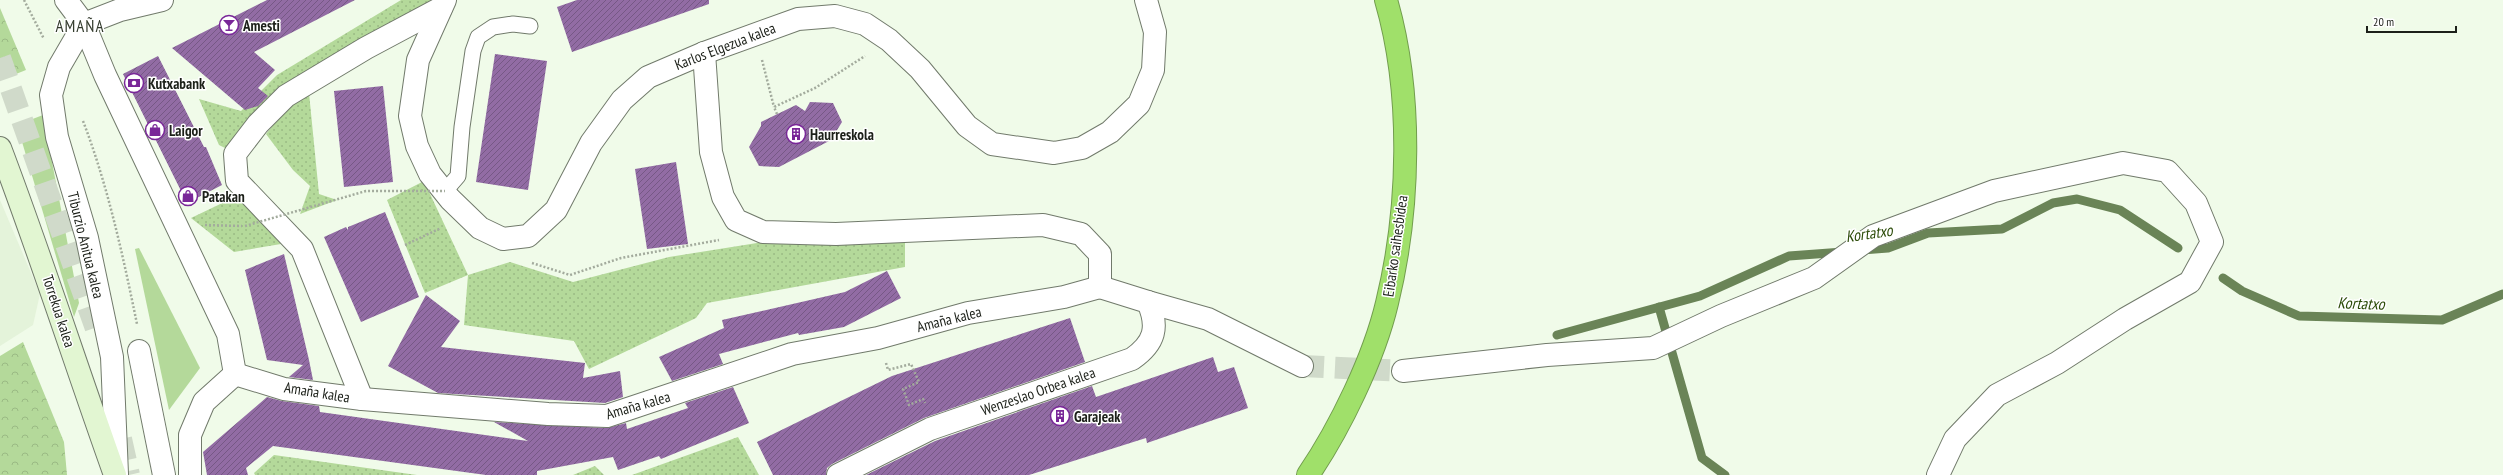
<svg xmlns="http://www.w3.org/2000/svg" width="2503" height="475" font-family="'PT Sans Narrow',sans-serif">
<defs>
<pattern id="park-crowns" width="20" height="18" patternUnits="userSpaceOnUse"><rect width="20" height="18" fill="#b4d99a"/><path d="M2 6a3 3 0 1 1 6 0M12 15a3 3 0 1 1 6 0" fill="none" stroke="#9aba84"/></pattern>
<pattern id="garden-dots" width="8" height="8" patternUnits="userSpaceOnUse"><rect width="8" height="8" fill="#b4d99a"/><path d="M2 2h.1M6 6h.1" fill="none" stroke="#9aba84" stroke-width="1.8" stroke-linecap="round"/></pattern>
<pattern id="building-hatch" width="6" height="6" patternUnits="userSpaceOnUse"><rect width="6" height="6" fill="#926ca4"/><path d="M-1 1l2-2M0 6l6-6M5 7l2-2" fill="none" stroke="#765885"/></pattern>
</defs>
<rect width="100%" height="100%" fill="#f0fbe9"/>
<path fill="#e4f3da" d="M0,200L40,294L33,325L0,346Z"/>
<g fill="#b4d99a">
<path d="M43,115L79,303L74,317L17,125Z"/>
<path d="M139,248L200,368L169,410L135,249Z"/>
</g>
<g fill="url(#park-crowns)">
<path d="M0,8L26,70L1,80L0,79Z"/>
<path d="M23,342L64,442L67,475H0V356Z"/>
</g>
<g fill="url(#garden-dots)">
<path d="M401,0H431L229,150L219,145L199,99L241,111L277,75Z"/>
<path d="M309,93L319,194L337,200L300,214L310,186L293,170L266,134L287,108Z"/>
<path d="M424,181L468,275L510,262L573,282L669,257L757,243L905,239V267L707,303L696,318L589,369L574,341L464,325L468,275L425,293L387,200Z"/>
<path d="M237,196L281,244L234,252L191,218Z"/>
<path d="M738,437L759,475H632Z"/>
<path d="M274,455L417,475H255L254,473Z"/>
<path d="M595,466L604,475H573Z"/>
</g>
<g fill="none" stroke-linecap="round" stroke-linejoin="round">
<g stroke="#6a8457" stroke-width="9">
<path d="M1862,250L1888,248L1928,233L2002,229L2053,203L2077,199L2120,210L2178,248"/>
<path d="M2223,278L2242,291L2299,316L2442,320L2503,294"/>
<path d="M1659,307L1702,458L1725,475"/>
<path d="M1557,335L1700,296L1789,256L1843,252"/>
</g>
</g>
<g fill="url(#building-hatch)">
<path d="M267,0H355L254,52L275,70L258,88L268,96L258,106L245,110L172,48Z"/>
<path d="M577,0H709V4L572,52L557,7Z"/>
<path d="M495,54L547,61L528,190L476,182Z"/>
<path d="M158,56L204,147H206L222,185L187,203L123,74Z"/>
<path d="M383,86L393,182L344,187L334,91Z"/>
<path d="M810,102L833,103L842,122L831,140L779,167L759,166L749,147L761,126V122L796,105L805,111Z"/>
<path d="M676,162L688,244L647,249L635,169Z"/>
<path d="M385,212L419,297L361,322L324,237L346,227L348,230V227Z"/>
<path d="M284,254L309,360L313,380L289,377L303,365L267,360L245,270Z"/>
<path d="M887,271L901,298L844,327L799,335L798,333L719,354L723,364L672,381L659,357L724,328L722,320L845,292Z"/>
<path d="M426,295L460,321L441,347L585,363L583,378L620,371L623,397L605,403L438,393L388,366Z"/>
<path d="M1070,318L1085,362L924,418L832,464L827,468L826,475H773L757,442L892,376Z"/>
<path d="M1213,357L1218,372L1234,367L1248,408L1147,443L1146,438L1029,475H866L935,441L1092,386L1096,397Z"/>
<path d="M733,387L749,423L661,459L659,456L618,470L613,457L537,471V475H486L273,446L246,468L248,475H207L203,452L267,397L282,401L319,406L320,412L528,441L494,422L607,428L626,423L627,429L688,408L685,403Z"/>
</g>
<g fill="none" stroke-linecap="round" stroke-linejoin="round">
<path stroke="#d0daca" stroke-width="22" stroke-dasharray="22 11" stroke-linecap="butt" d="M1302,366L1403,371"/>
<g stroke="#d0daca" stroke-width="22" stroke-dasharray="22 11" stroke-linecap="butt">
<path d="M0,58L99,337"/>
<path d="M121,439L129,475"/>
</g>
<g stroke="#717a6b" stroke-width="17">
<path id="lane" d="M445,191L458,176L462,127L473,51L478,37L493,27L513,24L530,26"/>
</g>
<g stroke="#717a6b" stroke-width="24">
<g id="street">
<path d="M66,0L84,24L105,75L228,334L235,374"/>
<path d="M445,0L418,60L410,116L417,146L430,174L450,199L480,228L503,239L528,236L556,210L591,143L622,100L648,77L704,53L798,19L835,16L865,24L889,40L920,69L967,126L992,144L1054,153L1082,148L1110,132L1139,104L1153,70L1155,32L1146,0"/>
<path d="M84,24L59,67L51,95L57,137L87,238L112,357L117,474"/>
<path d="M84,24L120,10L162,0"/>
<path d="M704,53L711,152L723,197L736,220L763,232L836,234L1043,225L1081,234L1100,254V287"/>
<path d="M1148,302L1208,319L1302,366"/>
<path d="M139,351L164,475"/>
<path d="M1403,371L1547,355L1653,348L1721,316L1814,278L1873,236L1994,191L2123,163L2167,171L2196,203L2212,242L2190,282L2125,319L2057,363L1997,395L1955,439L1938,475"/>
<path d="M235,374L284,389L362,399L548,414L607,416L792,354L878,338L968,313L1064,297L1100,287"/>
<path d="M362,399L302,249L237,181L235,154L258,124L286,96L366,48L441,8"/>
<path d="M190,475V435L204,402L235,374"/>
<path d="M838,475L930,429L1132,359C1155,343 1159,327 1148,302L1100,287"/>
</g>
</g>
<g stroke="#717a6b" stroke-width="24">
<path id="secondary" d="M0,148C41,256 76,366 115,475"/>
</g>
<g stroke="#729d4e" stroke-width="24">
<path id="highway" d="M1308,475C1340,428 1374,358 1387,303C1410,209 1413,93 1386,0"/>
</g>
<g stroke="#a3ab9d" stroke-width="2.5" stroke-dasharray="2 2" stroke-linecap="butt">
<path d="M24,0L44,39"/>
<path d="M762,60L774,107"/>
<path d="M777,114L774,107L815,88L865,56"/>
<path d="M83,121C108,186 123,256 137,324"/>
<path d="M205,225L242,226"/>
<path d="M405,245L441,228"/>
<path d="M532,263L570,275L621,258L719,240"/>
<path d="M886,363L888,370L911,364L919,382L903,389L909,405L923,399L925,403"/>
</g>
<use href="#lane" stroke="#fff" stroke-width="15"/>
<use href="#street" stroke="#fff" stroke-width="22"/>
<use href="#secondary" stroke="#e2f6d2" stroke-width="22"/>
<use href="#highway" stroke="#a0e06a" stroke-width="22"/>
<path stroke="#a3ab9d" stroke-width="2.5" stroke-dasharray="2 2" stroke-linecap="butt" d="M245,226L366,191H445"/>
</g>
<defs>
<g id="bar-ring" transform="scale(1)"><circle r="9.5" fill="#fff" stroke="#792798" stroke-width="1.5"/><path d="M-6-5H6L.8 .8V4.5H3.5V6h-7V4.5H-.8V.8Z" fill="#792798"/></g>
<g id="bank-ring" transform="scale(1)"><circle r="9.5" fill="#fff" stroke="#792798" stroke-width="1.5"/><path d="M-6-4H6V4H-6ZM0-2.3a2.3 2.3 0 1 0 0 4.6a2.3 2.3 0 1 0 0-4.6Z" fill="#792798"/></g>
<g id="shop-ring" transform="scale(1)"><circle r="9.5" fill="#fff" stroke="#792798" stroke-width="1.5"/><path d="M-5-2.5h2.3a2.7 3.5 0 0 1 5.4 0H5L5.5 6h-11ZM-1.5-2.5h3a1.5 2.3 0 0 0-3 0Z" fill="#792798"/></g>
<g id="building-ring" transform="scale(1)"><circle r="9.5" fill="#fff" stroke="#792798" stroke-width="1.5"/><path d="M-4-6H4V6H1V3H-1V6H-4ZM-2.5-4.3h1.7v1.8h-1.7ZM.8-4.3h1.7v1.8H.8ZM-2.5-1h1.7V.8h-1.7ZM.8-1h1.7V.8H.8Z" fill="#792798"/></g>
</defs>
<g fill-rule="evenodd">
<use href="#bar-ring" x="229" y="25"/>
<use href="#bank-ring" x="134" y="83"/>
<use href="#shop-ring" x="155" y="130"/>
<use href="#building-ring" x="796" y="134"/>
<use href="#shop-ring" x="188" y="196"/>
<use href="#building-ring" x="1060" y="416"/>
</g>
<g text-anchor="middle" dominant-baseline="central" stroke-width="3" stroke-linejoin="round" paint-order="stroke">
<g font-size="15" font-weight="bold" fill="#1c2019" stroke="#fff" text-anchor="start">
<text x="243" y="25">Amesti</text>
<text x="148" y="83">Kutxabank</text>
<text x="169" y="130">Laigor</text>
<text x="810" y="134">Haurreskola</text>
<text x="202" y="196">Patakan</text>
<text x="1074" y="416">Garajeak</text>
</g>
<g font-size="15" fill="#1c2019" stroke="#fff">
<text transform="translate(725 46) rotate(-21)">Karlos Elgezua kalea</text>
<text transform="translate(86 245) rotate(76)">Tiburzio Anitua kalea</text>
<text transform="translate(1395 246) rotate(-82)">Eibarko saihesbidea</text>
<text transform="translate(59 311) rotate(72)">Torrekua kalea</text>
<text transform="translate(949 319) rotate(-14)">Amaña kalea</text>
<text transform="translate(1038 391) rotate(-19)">Wenzeslao Orbea kalea</text>
<text transform="translate(317 392) rotate(9)">Amaña kalea</text>
<text transform="translate(638 405) rotate(-16)">Amaña kalea</text>
</g>
<g font-size="16" font-style="italic" fill="#2b4b08" stroke="#fff">
<text transform="translate(1869 233) rotate(-8)">Kortatxo</text>
<text transform="translate(2361 303) rotate(2)">Kortatxo</text>
</g>
<g font-size="17" letter-spacing="1" fill="#333b2d" stroke="#fff">
<text x="80" y="26">AMAÑA</text>
</g>
</g>
<path d="M2367 26v6h89v-6" fill="none" stroke="#1c2019" stroke-width="2"/>
<text x="2373" y="26" font-size="12" fill="#1c2019" stroke="#ffffff" stroke-width="3" paint-order="stroke">20 m</text>
</svg>
